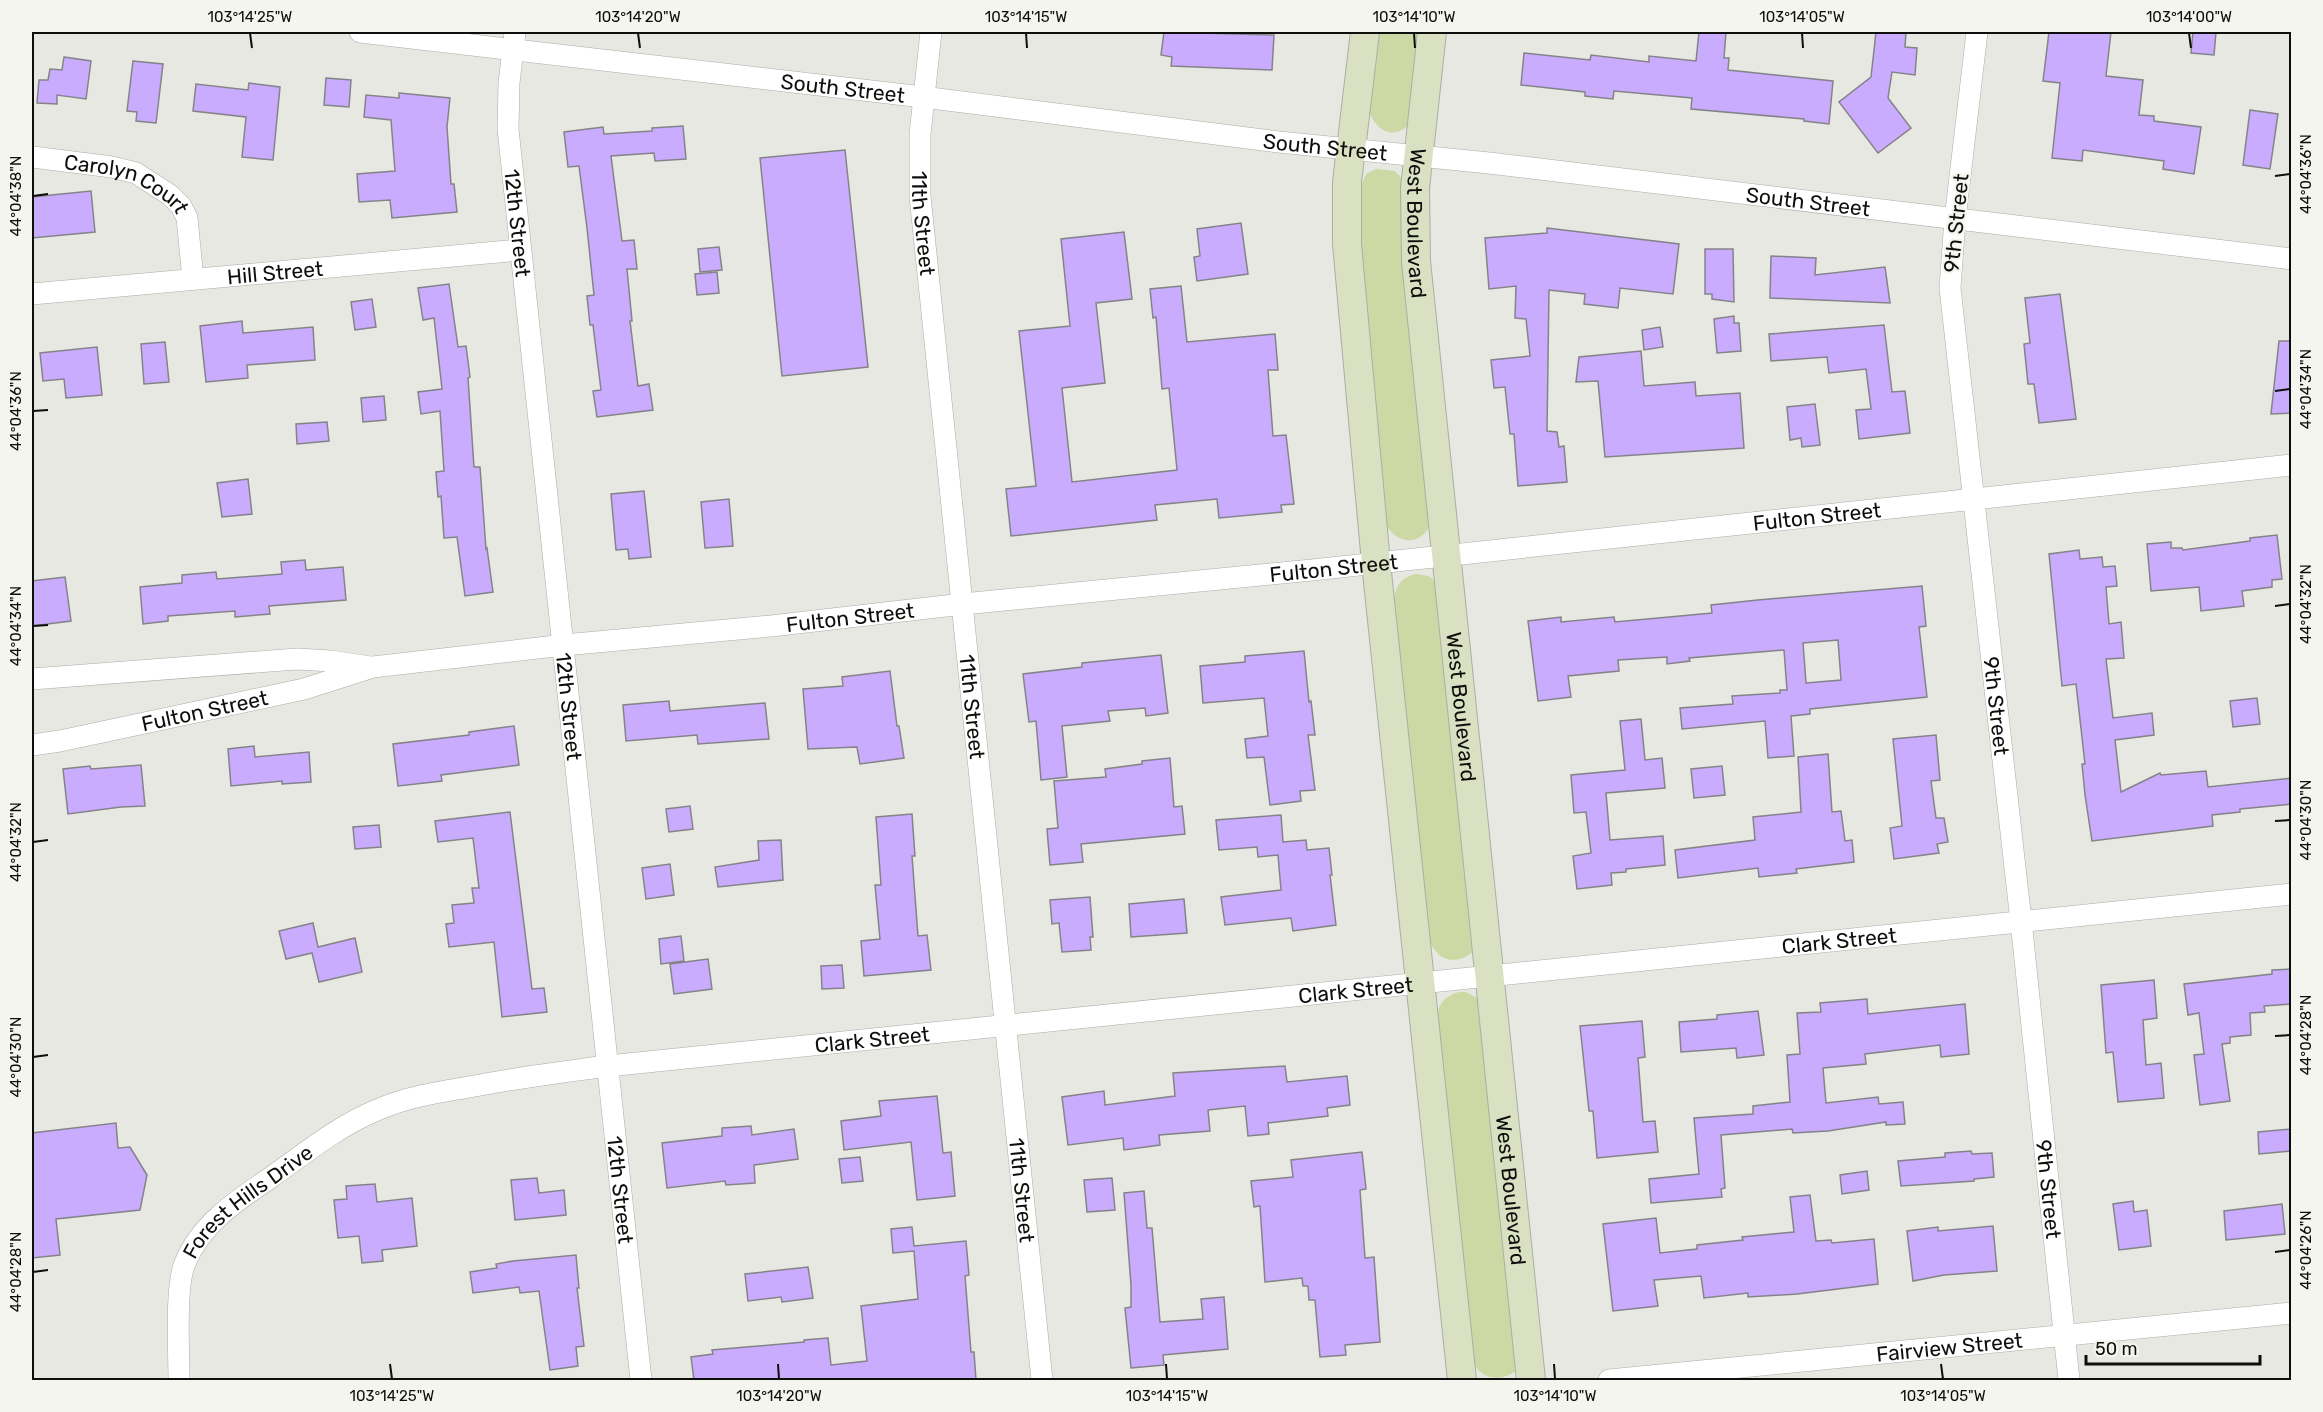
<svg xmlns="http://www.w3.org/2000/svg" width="2323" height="1412" font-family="Rubik,sans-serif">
<rect width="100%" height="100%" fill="#e6e8e1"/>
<g fill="#ccd9a4">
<path d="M1377,32H1425L1413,120C1397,141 1377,134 1369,111Z"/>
<path d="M1376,169L1395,171L1405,182L1431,524C1420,546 1398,545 1386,525L1358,235L1361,186L1366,174Z"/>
<path d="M1416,574L1429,576L1438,584L1474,951C1454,968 1434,959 1428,936L1394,598C1396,584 1403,577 1416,574Z"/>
<path d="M1459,992H1466L1477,998L1517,1370C1503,1381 1485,1381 1474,1365L1437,1016C1439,1002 1446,996 1459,992Z"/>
</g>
<g fill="#c9acfe" stroke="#858389" stroke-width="1.5" fill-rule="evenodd">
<path d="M1164,32L1274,35L1272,70L1171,66L1172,57L1161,55Z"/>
<path d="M1699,32H1726L1724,58H1729L1728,70L1833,81L1829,124L1804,121V119L1691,109L1692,98L1614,91L1613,99L1585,96V92L1521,85L1524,53L1590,60L1591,55L1649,62V56L1696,61Z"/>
<path d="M1876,32H1906L1905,47L1917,48L1915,75L1892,72L1888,98L1911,128L1878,153L1839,102L1871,77Z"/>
<path d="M2049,32H2111L2106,76L2143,80L2139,115L2154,116V121L2201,127L2194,174L2163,169L2164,161L2083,150L2082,161L2052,158L2060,83L2043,81Z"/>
<path d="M2193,32H2216L2214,55L2191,53Z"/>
<path d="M64,57L91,61L86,99L57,95V104L37,103L39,80H48L50,69L62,70Z"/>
<path d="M133,61L163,64L156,123L136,121L137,112L127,111Z"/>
<path d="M326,78L351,80L349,107L324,105Z"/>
<path d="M249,83L280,87L273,160L242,157L246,117L193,111L196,84L248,90Z"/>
<path d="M399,93L450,98L447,127L451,184H454L457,212L392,218L390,200L359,202L357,174L395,171L391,120L364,117L366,95L399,98Z"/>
<path d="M2250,110L2278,114L2270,169L2243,165Z"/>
<path d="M683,126L686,159L655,161L654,153L611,156L622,241L634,240L637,269H627L632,321H630L638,386L649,384L653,410L597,417L593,391L601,390L593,325H590L587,296L594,295L587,228L579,166L568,167L564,132L603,127L604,134L652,131V128Z"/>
<path d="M845,150L868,367L782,376L760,158Z"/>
<path d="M91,191L95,232L32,238V197Z"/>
<path d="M1241,223L1248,274L1197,281L1194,257L1200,256L1197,229Z"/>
<path d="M1547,228L1679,244L1673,294L1620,288L1618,308L1584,304L1585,294L1549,290L1547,431L1557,432L1559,447L1564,446L1567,482L1518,486L1514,434H1510L1505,387L1494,388L1491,360L1530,356L1526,319L1515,318L1516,286L1489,289L1485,238L1547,233Z"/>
<path d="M1124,232L1132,299L1096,303L1105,383L1062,388L1072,482L1177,470L1169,388L1162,389L1156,317L1153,318L1150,289L1181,286L1187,342L1275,334L1278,370H1268L1273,436L1286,435L1294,504L1281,505L1282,512L1219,518L1217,499L1155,505L1157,520L1011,536L1006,489L1036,486L1019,331L1070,326L1061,239Z"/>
<path d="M719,247L722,270L700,272L698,249Z"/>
<path d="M1705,249H1733L1734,302L1712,299V294H1705Z"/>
<path d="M1771,256L1816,258L1815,275L1885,267L1890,303L1770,298Z"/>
<path d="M717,272L719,293L697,295L695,274Z"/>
<path d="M449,284L458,347L466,346L470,377L468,378L474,467H480L486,549L487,548L493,592L465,596L457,537L444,538L441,496L438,497L436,472L444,471L440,411L421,414L418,392L442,389L434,318L423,320L418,288Z"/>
<path d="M2060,294L2076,419L2039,423L2034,384H2028L2024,344L2030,343L2025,298Z"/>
<path d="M372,299L376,327L355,330L351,302Z"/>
<path d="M1734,316V323H1739L1741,351L1717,353L1714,319Z"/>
<path d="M242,321L243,333L313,327L315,360L247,365L248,378L206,382L200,326Z"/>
<path d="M1884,325L1892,392L1905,391L1910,433L1859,439L1856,410L1871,409L1866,369L1829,373L1827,357L1771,361L1769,334Z"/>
<path d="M1660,327L1663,347L1644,350L1642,330Z"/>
<path d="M2279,341H2292V413L2271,414Z"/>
<path d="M165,342L169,382L144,384L141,344Z"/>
<path d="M97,347L102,395L66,398L64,379L43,381L40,353Z"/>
<path d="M1641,351L1644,386L1695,382L1696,396L1740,393L1744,448L1605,457L1598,381L1576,382L1579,357Z"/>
<path d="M384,396L386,420L363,422L361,398Z"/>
<path d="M1815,404L1820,445L1802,447L1801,438L1790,440L1787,407Z"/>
<path d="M327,422L329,441L297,444L296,424Z"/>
<path d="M248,479L252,514L222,517L217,483Z"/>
<path d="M644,491L651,557L629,559L628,549L616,550L611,494Z"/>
<path d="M729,499L733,546L705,548L701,502Z"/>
<path d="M2277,535L2282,579L2272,580V587L2242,591L2244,606L2201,611L2199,587L2151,591L2147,544L2171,542V548H2182L2183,550L2250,541V538Z"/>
<path d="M2079,550L2080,559L2102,557L2103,567L2115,566L2117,586L2106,587L2109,624L2121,622L2124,658L2106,659L2113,718L2152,713L2154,735L2115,740L2121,792L2160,773L2161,775L2206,771L2208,787L2292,778V804L2240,809V812L2212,815L2213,826L2092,841L2085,795L2082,764H2085L2076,684L2062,686L2049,554Z"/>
<path d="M305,560L306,570L343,567L346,600L269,606L270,614L235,617V611L168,616V621L143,624L140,587L182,583V575L216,572L217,579L282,574L281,562Z"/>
<path d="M65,577L71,621L32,626V581Z"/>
<path d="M1922,586L1926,626L1919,627L1927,697L1810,709V714L1791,716L1794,756L1768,758L1765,721L1682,729L1680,708L1733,704L1732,696L1780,693V690H1787L1784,650L1689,658L1690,661L1667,664V657L1618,660L1619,671L1568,676L1571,697L1538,701L1528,621L1561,617V622L1614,617L1615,622L1712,613L1711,605L1758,600ZM1838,640L1841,680L1806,683L1803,643Z"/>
<path d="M1304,651L1309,702L1311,701L1315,735H1308L1315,790L1300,791L1301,801L1270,805L1264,757L1247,758L1245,739L1268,736L1264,698L1203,703L1200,666L1245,662V656Z"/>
<path d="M1161,655L1168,713L1146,716L1145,708L1108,711L1110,721L1062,726L1067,777L1041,780L1036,721L1029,722L1023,674L1082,667V663Z"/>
<path d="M890,671L897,726H899L904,758L860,764L857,747L808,749L803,689L843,686L842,677Z"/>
<path d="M2257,698L2260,724L2233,727L2230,701Z"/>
<path d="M669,701L670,711L765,703L769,739L698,744L697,735L626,741L623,705Z"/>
<path d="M1641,719L1645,760L1662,758L1665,788L1606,793L1610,840L1663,836L1665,865L1626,869V872L1611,873L1612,885L1577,889L1573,856L1591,853L1586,812L1574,813L1571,775L1625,770L1620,721Z"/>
<path d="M514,726L519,765L441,775L442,781L398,786L393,744L469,735V732Z"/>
<path d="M1936,735L1940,780L1931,781L1936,818H1944L1948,842L1937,844L1939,853L1894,859L1890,828L1902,826L1893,739Z"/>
<path d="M254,746L255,757L309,752L311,782L282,784V781L231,786L228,749Z"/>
<path d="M1828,754L1832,812L1841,811L1845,841L1852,840L1854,862L1796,869L1797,873L1759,877L1758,868L1678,878L1675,850L1755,840L1753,817L1801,812L1798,757Z"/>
<path d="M1170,758L1174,807L1182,806L1185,834L1081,844L1083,862L1050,865L1047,829L1058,828L1054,781L1106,777L1105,769L1142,764V761Z"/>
<path d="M141,765L145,806L121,807L68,814L63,769L90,766L91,769Z"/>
<path d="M1722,766L1725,795L1694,798L1691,769Z"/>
<path d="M690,806L693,829L669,832L666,809Z"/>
<path d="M510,812L532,989L544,988L547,1012L502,1017L494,942L449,947L446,924L454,923L452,905L474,903L472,888H479L473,838L438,842L435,821Z"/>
<path d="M912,814L915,856H912L918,936L927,935L931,970L864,976L861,941L880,939L875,885H881L876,817Z"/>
<path d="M1281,815L1283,842L1306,840L1307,850L1329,848L1332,875H1330L1336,925L1293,931L1291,918L1225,925L1221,897L1281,890L1278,855L1258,857L1257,847L1219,850L1216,820Z"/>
<path d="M379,825L381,847L355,849L353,827Z"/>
<path d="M781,840L783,880L718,887L715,867L759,860L758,841Z"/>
<path d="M670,864L674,895L646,899L642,868Z"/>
<path d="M1090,897L1093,937H1090L1091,950L1062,952L1059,923L1052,924L1050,900Z"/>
<path d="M1184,899L1187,933L1131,937L1129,904Z"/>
<path d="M313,923L318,947L355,938L362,972L319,982L312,953L286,959L279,931Z"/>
<path d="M681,936L684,961L661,964L659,939Z"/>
<path d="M708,959L712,989L674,994L670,964Z"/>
<path d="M842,965L844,988L822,989L821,966Z"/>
<path d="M2292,969V1004L2264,1006L2265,1012L2250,1013L2251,1035L2230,1037V1043L2222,1044L2230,1101L2200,1105L2194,1055L2204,1054L2199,1013L2188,1015L2184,984L2272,974V970Z"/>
<path d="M2154,980L2157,1018L2143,1020L2146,1065L2161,1063L2164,1098L2118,1102L2113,1052L2106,1053L2101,985Z"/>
<path d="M1867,999L1868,1014L1965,1004L1969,1054L1941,1057L1940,1045L1865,1054L1866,1064L1823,1068L1826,1103L1878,1097L1879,1104L1903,1102L1905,1124L1886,1125V1122L1828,1131L1793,1133L1792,1129L1721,1135L1725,1188L1721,1189L1722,1197L1651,1203L1649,1179L1699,1174L1694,1118L1753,1114V1106L1790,1102L1787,1055L1800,1054L1797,1013L1821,1012L1820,1003Z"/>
<path d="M1758,1011L1764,1055L1737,1058L1736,1048L1681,1052L1679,1022L1717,1019V1015Z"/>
<path d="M1642,1021L1645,1057L1638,1058L1643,1122L1655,1121L1658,1152L1597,1158L1593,1111H1589L1580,1026Z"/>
<path d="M1285,1066L1287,1082L1347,1076L1350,1105L1327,1108L1328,1116L1268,1123L1269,1134L1248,1136L1245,1106L1208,1110L1210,1131L1159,1135L1160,1145L1124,1150L1123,1138L1068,1145L1062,1097L1104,1091L1105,1105L1175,1096L1173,1073Z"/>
<path d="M937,1096L943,1153L951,1152L955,1196L917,1200L911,1142L844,1150L841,1121L881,1116L879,1101Z"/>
<path d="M116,1123L118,1148L130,1147L147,1175L140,1210L56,1219L60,1255L32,1258V1133Z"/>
<path d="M751,1126L752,1135L794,1129L798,1159L754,1165L755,1183L726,1185L725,1181L667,1188L662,1143L722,1136V1128Z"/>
<path d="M2292,1129V1151L2259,1154L2258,1132Z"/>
<path d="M1971,1151L1972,1154L1992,1153L1994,1177L1974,1179V1181L1901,1186L1898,1161L1945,1157V1153Z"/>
<path d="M1362,1152L1366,1189L1360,1190L1365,1258L1374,1257L1380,1342L1345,1345L1346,1355L1320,1357L1315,1300H1309L1308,1286H1303L1302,1278L1265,1282L1260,1206L1254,1207L1251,1181L1293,1177L1291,1160Z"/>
<path d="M860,1157L863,1181L842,1183L839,1159Z"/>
<path d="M1867,1171L1869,1190L1842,1194L1840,1175Z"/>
<path d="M537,1178L539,1193L564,1190L566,1215L515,1220L511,1180Z"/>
<path d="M1112,1178L1115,1210L1087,1212L1084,1180Z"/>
<path d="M375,1184L377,1202L412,1198L417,1246L382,1250L383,1261L362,1263L359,1236L338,1238L334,1200L347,1199L346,1186Z"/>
<path d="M1144,1191L1147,1228H1152L1160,1322L1203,1319L1201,1299L1224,1297L1228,1349L1163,1355L1164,1365L1131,1368L1125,1308L1131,1307V1285L1124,1193Z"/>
<path d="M1810,1195L1816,1241L1831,1240L1832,1243L1874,1239L1878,1284L1797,1294L1748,1297V1293L1704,1298L1701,1276L1654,1280L1658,1306L1613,1311L1603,1224L1656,1218L1660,1253L1697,1249V1245L1743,1240L1742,1237L1794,1232L1790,1197Z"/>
<path d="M2133,1201L2134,1212L2147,1210L2151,1246L2119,1250L2113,1204Z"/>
<path d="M2282,1204L2285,1234L2226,1240L2224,1211Z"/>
<path d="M1993,1226L1997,1271L1944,1275L1913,1281L1907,1231L1938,1227V1231Z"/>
<path d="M912,1227L914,1246L966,1241L969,1275L965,1276L971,1352H974L976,1380H694L691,1357L713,1354L712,1350L804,1342V1340L828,1338L831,1365L867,1361L861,1306L918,1299L914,1251L893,1253L891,1229Z"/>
<path d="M576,1255L579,1288H577L584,1346L576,1347L578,1366L550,1370L539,1291L520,1293L519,1287L473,1293L470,1272L497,1268L496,1264L513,1261Z"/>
<path d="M808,1267L813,1298L782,1302L781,1297L748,1301L745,1274Z"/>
</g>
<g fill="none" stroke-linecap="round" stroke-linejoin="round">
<g stroke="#abada7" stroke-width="22">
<g id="street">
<path id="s1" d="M360,32L923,97L1279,142L1489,163L2292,259"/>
<path id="s2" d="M515,32L509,83L508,129L641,1380"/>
<path id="s3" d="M931,32L920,134V196L1042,1380"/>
<path id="s4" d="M1977,32L1955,219L1950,288L2021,921L2069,1380"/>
<path id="s5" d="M33,157L112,167L136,173L170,195L181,206L187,218L193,279"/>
<path id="s6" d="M32,294L520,250"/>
<path d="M32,679L297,659L331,661L370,667"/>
<path id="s7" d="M32,745L60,741L304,689L373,667L564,645L771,626L963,604L1312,570L2292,465"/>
<path id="s8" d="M179,1380C179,1353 175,1286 185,1263C200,1225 237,1200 270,1178C304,1154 338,1126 377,1110C406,1097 438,1092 469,1087C515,1078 561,1072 608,1066L2292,894"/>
<path id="s9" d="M1609,1380L2292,1313"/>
</g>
</g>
<g stroke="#abada7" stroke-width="30">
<g id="secondary">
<path d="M1365,32L1347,182V244L1376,563L1462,1380"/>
<path id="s10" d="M1432,32L1415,188L1416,261L1531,1380"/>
</g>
</g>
<use href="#street" stroke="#fff" stroke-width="21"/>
<use href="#secondary" stroke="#dae0c2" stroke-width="28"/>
</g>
<path fill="none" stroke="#0e0f0c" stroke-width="2" d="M250,33L252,48M638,33L640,48M1026,33L1027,48M1414,33L1415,48M1802,33L1803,48M2189,33L2191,48M2275,176L2290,174M33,196L48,194M2275,391L2290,389M33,411L48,410M2275,606L2290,604M33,626L48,625M2275,821L2290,820M33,842L48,840M2275,1036L2290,1035M33,1057L48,1055M2275,1252L2290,1250M33,1272L48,1270M390,1364L392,1379M778,1364L779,1379M1166,1364L1167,1379M1554,1364L1555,1379M1941,1364L1943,1379"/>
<g text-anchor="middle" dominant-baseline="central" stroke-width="4.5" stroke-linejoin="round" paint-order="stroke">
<g font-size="21" fill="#0e0f0c" stroke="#f3f5ee">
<text stroke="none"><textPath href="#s1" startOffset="486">South Street</textPath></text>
<text stroke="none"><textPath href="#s1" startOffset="972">South Street</textPath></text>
<text stroke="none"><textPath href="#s5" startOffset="99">Carolyn Court</textPath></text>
<text stroke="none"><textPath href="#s1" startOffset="1458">South Street</textPath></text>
<text stroke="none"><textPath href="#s10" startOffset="192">West Boulevard</textPath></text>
<text stroke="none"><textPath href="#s2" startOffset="192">12th Street</textPath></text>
<text stroke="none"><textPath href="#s3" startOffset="192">11th Street</textPath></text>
<text transform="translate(1956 223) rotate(-84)">9th Street</text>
<text stroke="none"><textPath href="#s6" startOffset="244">Hill Street</textPath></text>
<text stroke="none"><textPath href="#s7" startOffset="1802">Fulton Street</textPath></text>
<text stroke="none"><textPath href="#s7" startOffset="1316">Fulton Street</textPath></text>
<text stroke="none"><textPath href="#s7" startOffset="830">Fulton Street</textPath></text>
<text stroke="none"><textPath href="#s2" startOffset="678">12th Street</textPath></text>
<text stroke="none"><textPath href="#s3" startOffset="678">11th Street</textPath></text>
<text stroke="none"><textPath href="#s10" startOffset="678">West Boulevard</textPath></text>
<text stroke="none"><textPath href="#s4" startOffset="678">9th Street</textPath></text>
<text stroke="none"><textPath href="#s7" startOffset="176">Fulton Street</textPath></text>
<text stroke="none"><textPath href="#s8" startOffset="1840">Clark Street</textPath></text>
<text stroke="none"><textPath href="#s8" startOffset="1354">Clark Street</textPath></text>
<text stroke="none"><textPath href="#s8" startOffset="868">Clark Street</textPath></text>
<text stroke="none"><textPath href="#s2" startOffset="1164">12th Street</textPath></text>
<text stroke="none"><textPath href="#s4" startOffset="1164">9th Street</textPath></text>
<text stroke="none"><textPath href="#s3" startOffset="1164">11th Street</textPath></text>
<text stroke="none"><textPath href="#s10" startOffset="1164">West Boulevard</textPath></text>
<text stroke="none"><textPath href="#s8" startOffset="207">Forest Hills Drive</textPath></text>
<text stroke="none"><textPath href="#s9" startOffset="342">Fairview Street</textPath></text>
</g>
</g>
<rect width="2323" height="1412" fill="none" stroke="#f3f5ee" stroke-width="66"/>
<path d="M2086 1355v9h174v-9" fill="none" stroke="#0e0f0c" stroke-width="3"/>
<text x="2095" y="1355" font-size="18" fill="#0e0f0c" stroke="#f3f5ee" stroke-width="4.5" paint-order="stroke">50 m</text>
<rect x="33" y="33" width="2257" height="1346" fill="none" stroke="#0e0f0c" stroke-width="2"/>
<g font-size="15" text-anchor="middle" fill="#0e0f0c">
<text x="250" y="22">103°14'25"W</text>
<text x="638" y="22">103°14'20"W</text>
<text x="1026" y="22">103°14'15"W</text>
<text x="1414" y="22">103°14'10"W</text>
<text x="1802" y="22">103°14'05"W</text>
<text x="2189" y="22">103°14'00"W</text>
<text transform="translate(2306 174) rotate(-90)" y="5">44°04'36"N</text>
<text transform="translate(16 196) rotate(-90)" y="5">44°04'38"N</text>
<text transform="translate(2306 389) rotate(-90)" y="5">44°04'34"N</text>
<text transform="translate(16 411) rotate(-90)" y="5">44°04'36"N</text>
<text transform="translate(2306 604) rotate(-90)" y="5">44°04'32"N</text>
<text transform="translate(16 626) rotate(-90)" y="5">44°04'34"N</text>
<text transform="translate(2306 820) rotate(-90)" y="5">44°04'30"N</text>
<text transform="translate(16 842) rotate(-90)" y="5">44°04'32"N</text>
<text transform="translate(2306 1035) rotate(-90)" y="5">44°04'28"N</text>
<text transform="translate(16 1057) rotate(-90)" y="5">44°04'30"N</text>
<text transform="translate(2306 1250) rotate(-90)" y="5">44°04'26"N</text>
<text transform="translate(16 1272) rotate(-90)" y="5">44°04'28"N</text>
<text x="392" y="1401">103°14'25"W</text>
<text x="779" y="1401">103°14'20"W</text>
<text x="1167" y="1401">103°14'15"W</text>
<text x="1555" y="1401">103°14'10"W</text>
<text x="1943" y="1401">103°14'05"W</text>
</g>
</svg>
